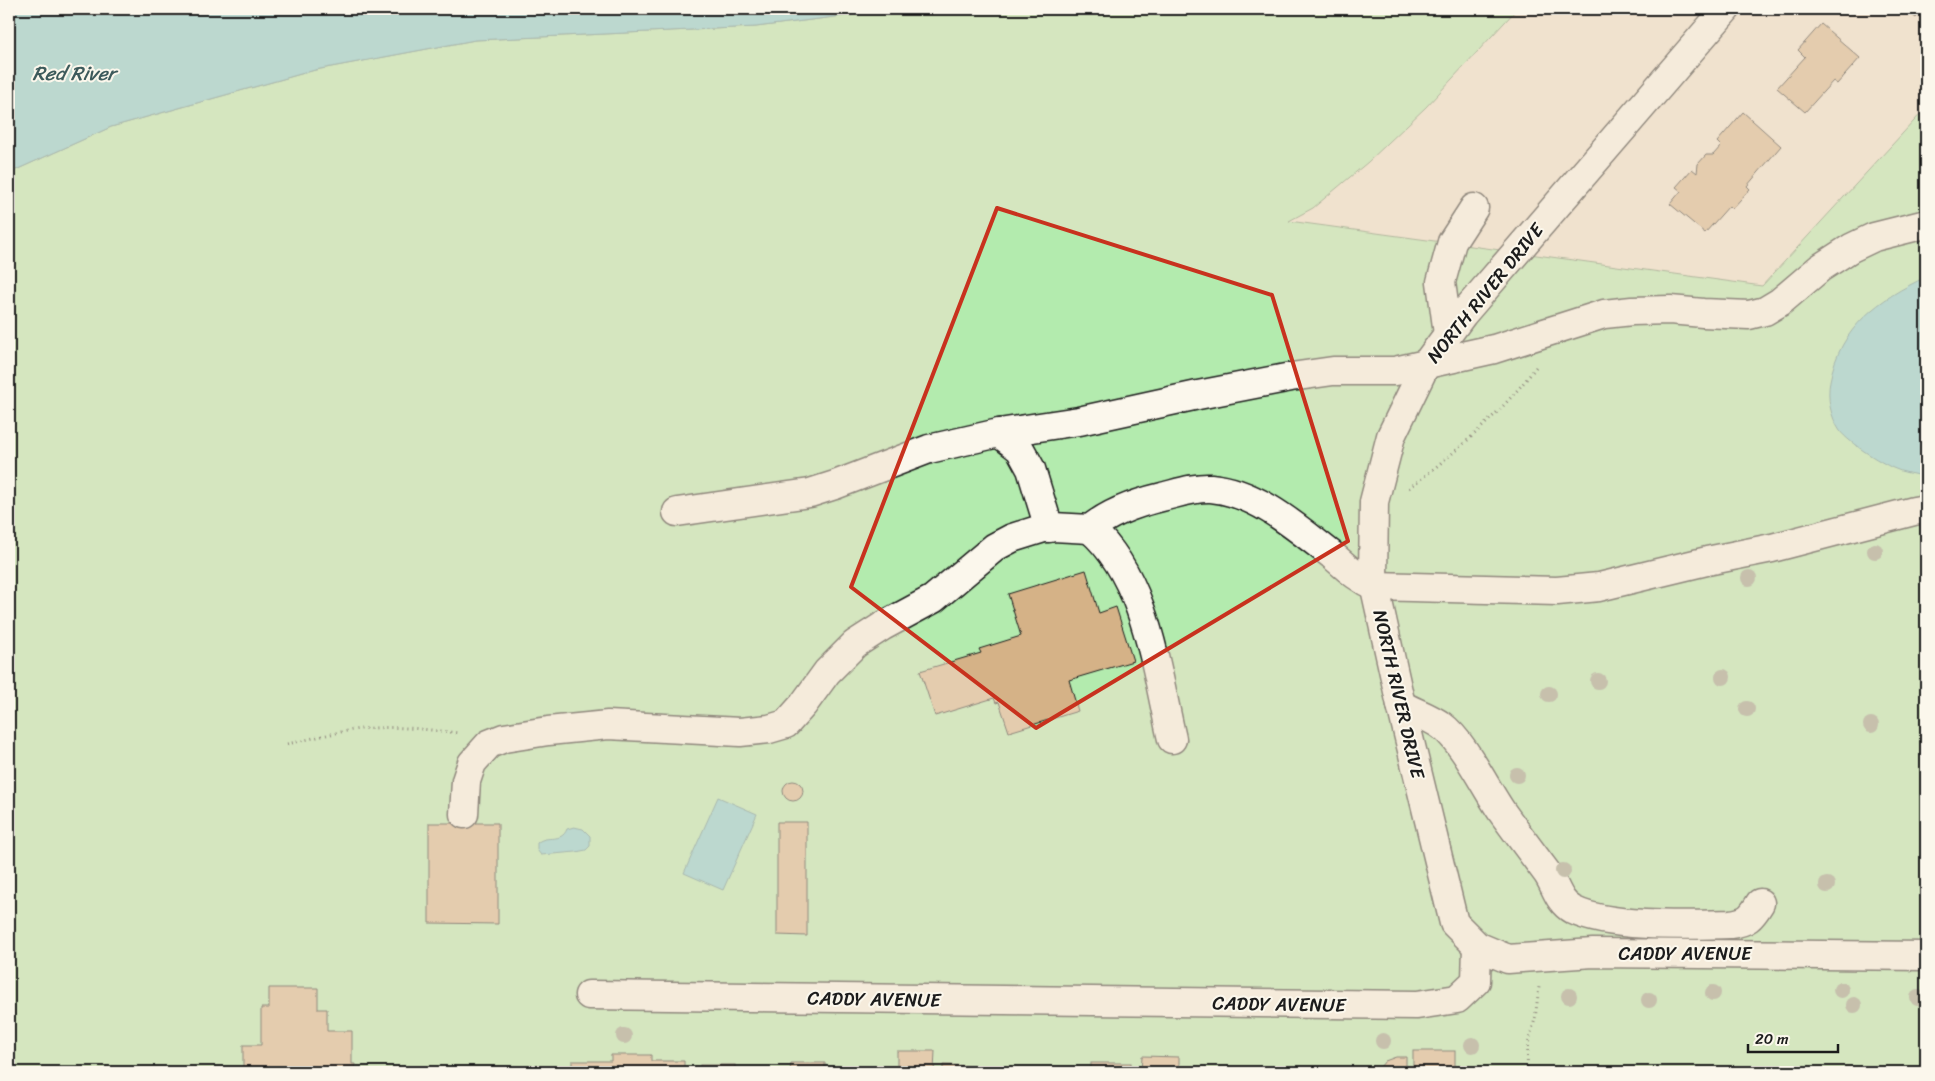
<svg xmlns="http://www.w3.org/2000/svg" width="1935" height="1081" font-family="Sriracha,sans-serif">
<rect width="100%" height="100%" fill="#f0e2ce"/>
<filter id="ink" filterUnits="userSpaceOnUse"><feTurbulence type="fractalNoise" baseFrequency=".02" numOctaves="2"/><feDisplacementMap in="SourceGraphic" scale="10" xChannelSelector="R" yChannelSelector="G"/><feConvolveMatrix kernelMatrix="1 2 1 2 8 2 1 2 1" color-interpolation-filters="sRGB"/></filter>
<g filter="url(#ink)">
<path fill="#b3ebae" stroke="#688465" d="M897,9H1517L1426,107L1368,162L1313,208L1289,221L1762,286L1926,108V1072H9V173L111,127L315,70L475,40L756,27Z"/>
<g fill="#7bccd1" stroke="#558689">
<path d="M9,9H897L756,27L475,40L315,70L111,127L9,173Z"/>
<path d="M1926,277V477C1916,474 1903,473 1893,468C1880,462 1849,443 1840,431C1830,416 1827,398 1830,381C1840,327 1879,299 1926,277Z"/>
<path d="M718,797L757,814L723,890L684,873Z"/>
<path d="M574,827L583,829L590,836V846L586,850L576,852L541,855L537,850V843C547,834 561,844 567,829Z"/>
</g>
<g fill="#d5b287" stroke="#1c1c1c">
<path d="M1904,9H1923L1916,18Z"/>
<path d="M1821,24L1860,58L1837,84L1833,81L1805,112L1777,88L1805,57L1798,50Z"/>
<path d="M1743,112L1781,146L1747,186L1750,189L1732,209L1729,206L1705,233L1670,204L1681,191L1676,187L1692,169L1697,173L1698,164L1706,155H1713L1721,146L1717,142Z"/>
<path d="M1086,570L1099,613L1116,607L1133,661L1069,680L1078,711L1009,732L999,702L996,703L994,698L935,716L920,671L981,653L979,649L1021,636L1008,594Z"/>
<circle cx="793" cy="791" r="10"/>
<path d="M777,822H807V936L777,935Z"/>
<path d="M429,823H498V924L429,923Z"/>
<path d="M269,988H318V1009H327V1031H352V1064H355V1072H243V1045H261V1008H269Z"/>
<path d="M897,1051H935L934,1072H897Z"/>
<rect x="1413" y="1051" width="42" height="21"/>
<path d="M611,1055H651V1061H684V1072H572V1061H611Z"/>
<path d="M1142,1056L1179,1057V1072H1141Z"/>
<path d="M1396,1057H1406V1072H1376L1385,1061Z"/>
<path d="M791,1063H825V1072H762V1070H790Z"/>
<rect x="1091" y="1063" width="40" height="9"/>
<rect x="700" y="1065" width="35" height="7"/>
<path d="M943,1065L984,1066V1072H943Z"/>
<rect x="1242" y="1068" width="41" height="4"/>
</g>
<g fill="none" stroke-linecap="round" stroke-linejoin="round">
<g stroke="#1c1c1c" stroke-width="31">
<g id="minor">
<path d="M1726,9L1463,314L1426,364L1391,436L1374,502L1373,579L1401,705L1454,923L1477,946L1508,959L1593,953L1926,956"/>
<path d="M1448,334L1441,282L1452,242L1474,208"/>
<path d="M999,433L1020,449L1031,469L1049,528"/>
<path d="M677,512L810,493L835,485L929,449L999,433L1079,421L1198,395L1291,377L1333,371H1395L1494,349L1604,314L1632,311L1670,310L1703,313L1749,315L1765,311L1780,302L1820,268L1851,248L1874,237L1926,224"/>
<path d="M1090,529C1146,577 1156,670 1172,739"/>
<path d="M1401,705C1414,712 1430,717 1442,726C1463,741 1486,789 1502,812C1517,833 1532,853 1547,873C1556,886 1558,902 1573,910C1609,928 1688,925 1730,924C1747,922 1751,918 1760,903"/>
<path d="M464,814L466,781L472,763L489,744L504,738L548,731L608,725L740,732L769,729L786,724L803,705L827,672L855,644L883,626L933,599L995,547L1012,538L1044,528L1053,527L1090,529C1110,512 1137,503 1162,497C1178,493 1195,487 1211,488C1257,492 1297,528 1332,555C1346,567 1358,579 1375,586L1557,591L1599,587L1707,561L1772,548L1914,511L1926,509"/>
<path d="M589,995L1417,1005L1457,999L1476,981L1477,946"/>
</g>
</g>
<g stroke="#1c1c1c" stroke-width="3" stroke-dasharray="1 4" stroke-linecap="butt">
<path d="M1409,488C1455,453 1501,414 1536,367"/>
<path d="M287,744C316,738 345,729 374,728C402,726 431,730 459,733"/>
<path d="M1527,1072L1528,1044L1535,1019L1539,987"/>
</g>
<use href="#minor" stroke="#fbf7ec" stroke-width="28"/>
</g>
<g fill="#949784">
<circle cx="1875" cy="551" r="8"/>
<circle cx="1749" cy="578" r="8"/>
<circle cx="1723" cy="677" r="8"/>
<circle cx="1598" cy="681" r="8"/>
<circle cx="1549" cy="694" r="8"/>
<circle cx="1747" cy="709" r="8"/>
<circle cx="1871" cy="725" r="8"/>
<circle cx="1517" cy="775" r="8"/>
<circle cx="1563" cy="871" r="8"/>
<circle cx="1827" cy="885" r="8"/>
<circle cx="1841" cy="990" r="8"/>
<circle cx="1713" cy="993" r="8"/>
<circle cx="1569" cy="996" r="8"/>
<circle cx="1918" cy="998" r="8"/>
<circle cx="1649" cy="1000" r="8"/>
<circle cx="1854" cy="1005" r="8"/>
<circle cx="624" cy="1036" r="8"/>
<circle cx="1383" cy="1041" r="8"/>
<circle cx="1472" cy="1045" r="8"/>
</g>
</g>
<path d="M0 0H1935V1081H0ZM997,208L1272,295L1348,541L1036,728L851,587Z" fill="#f0e2ce" fill-opacity=".55" fill-rule="evenodd"/>
<path fill="none" stroke="#c8321e" stroke-width="4" stroke-linejoin="round" d="M997,208L1272,295L1348,541L1036,728L851,587Z"/>
<g text-anchor="middle" dominant-baseline="central" stroke-width="4" stroke-linejoin="round" paint-order="stroke">
<g font-size="19" fill="#1c1c1c" stroke="#fbf7ec">
<text transform="translate(1485 293) rotate(-51)">NORTH RIVER DRIVE</text>
<text transform="translate(1399 694) rotate(77)">NORTH RIVER DRIVE</text>
<text x="1685" y="953">CADDY AVENUE</text>
<text transform="translate(874 999) rotate(1)">CADDY AVENUE</text>
<text transform="translate(1279 1004) rotate(1)">CADDY AVENUE</text>
</g>
<g font-size="20" font-style="italic" fill="#3d5a5b" stroke="#fbf7ec">
<text x="74" y="73">Red River</text>
</g>
</g>
<rect width="1935" height="1081" fill="none" stroke="#fbf7ec" stroke-width="30"/>
<rect x="15" y="15" width="1905" height="1051" fill="none" stroke="#1c1c1c" stroke-width="2" filter="url(#ink)"/>
<path d="M1748 1044v8h90v-8" fill="none" stroke="#1c1c1c" stroke-width="2.5"/>
<text x="1755" y="1044" font-size="15" fill="#1c1c1c" stroke="#fbf7ec" stroke-width="4" paint-order="stroke">20 m</text>
</svg>
